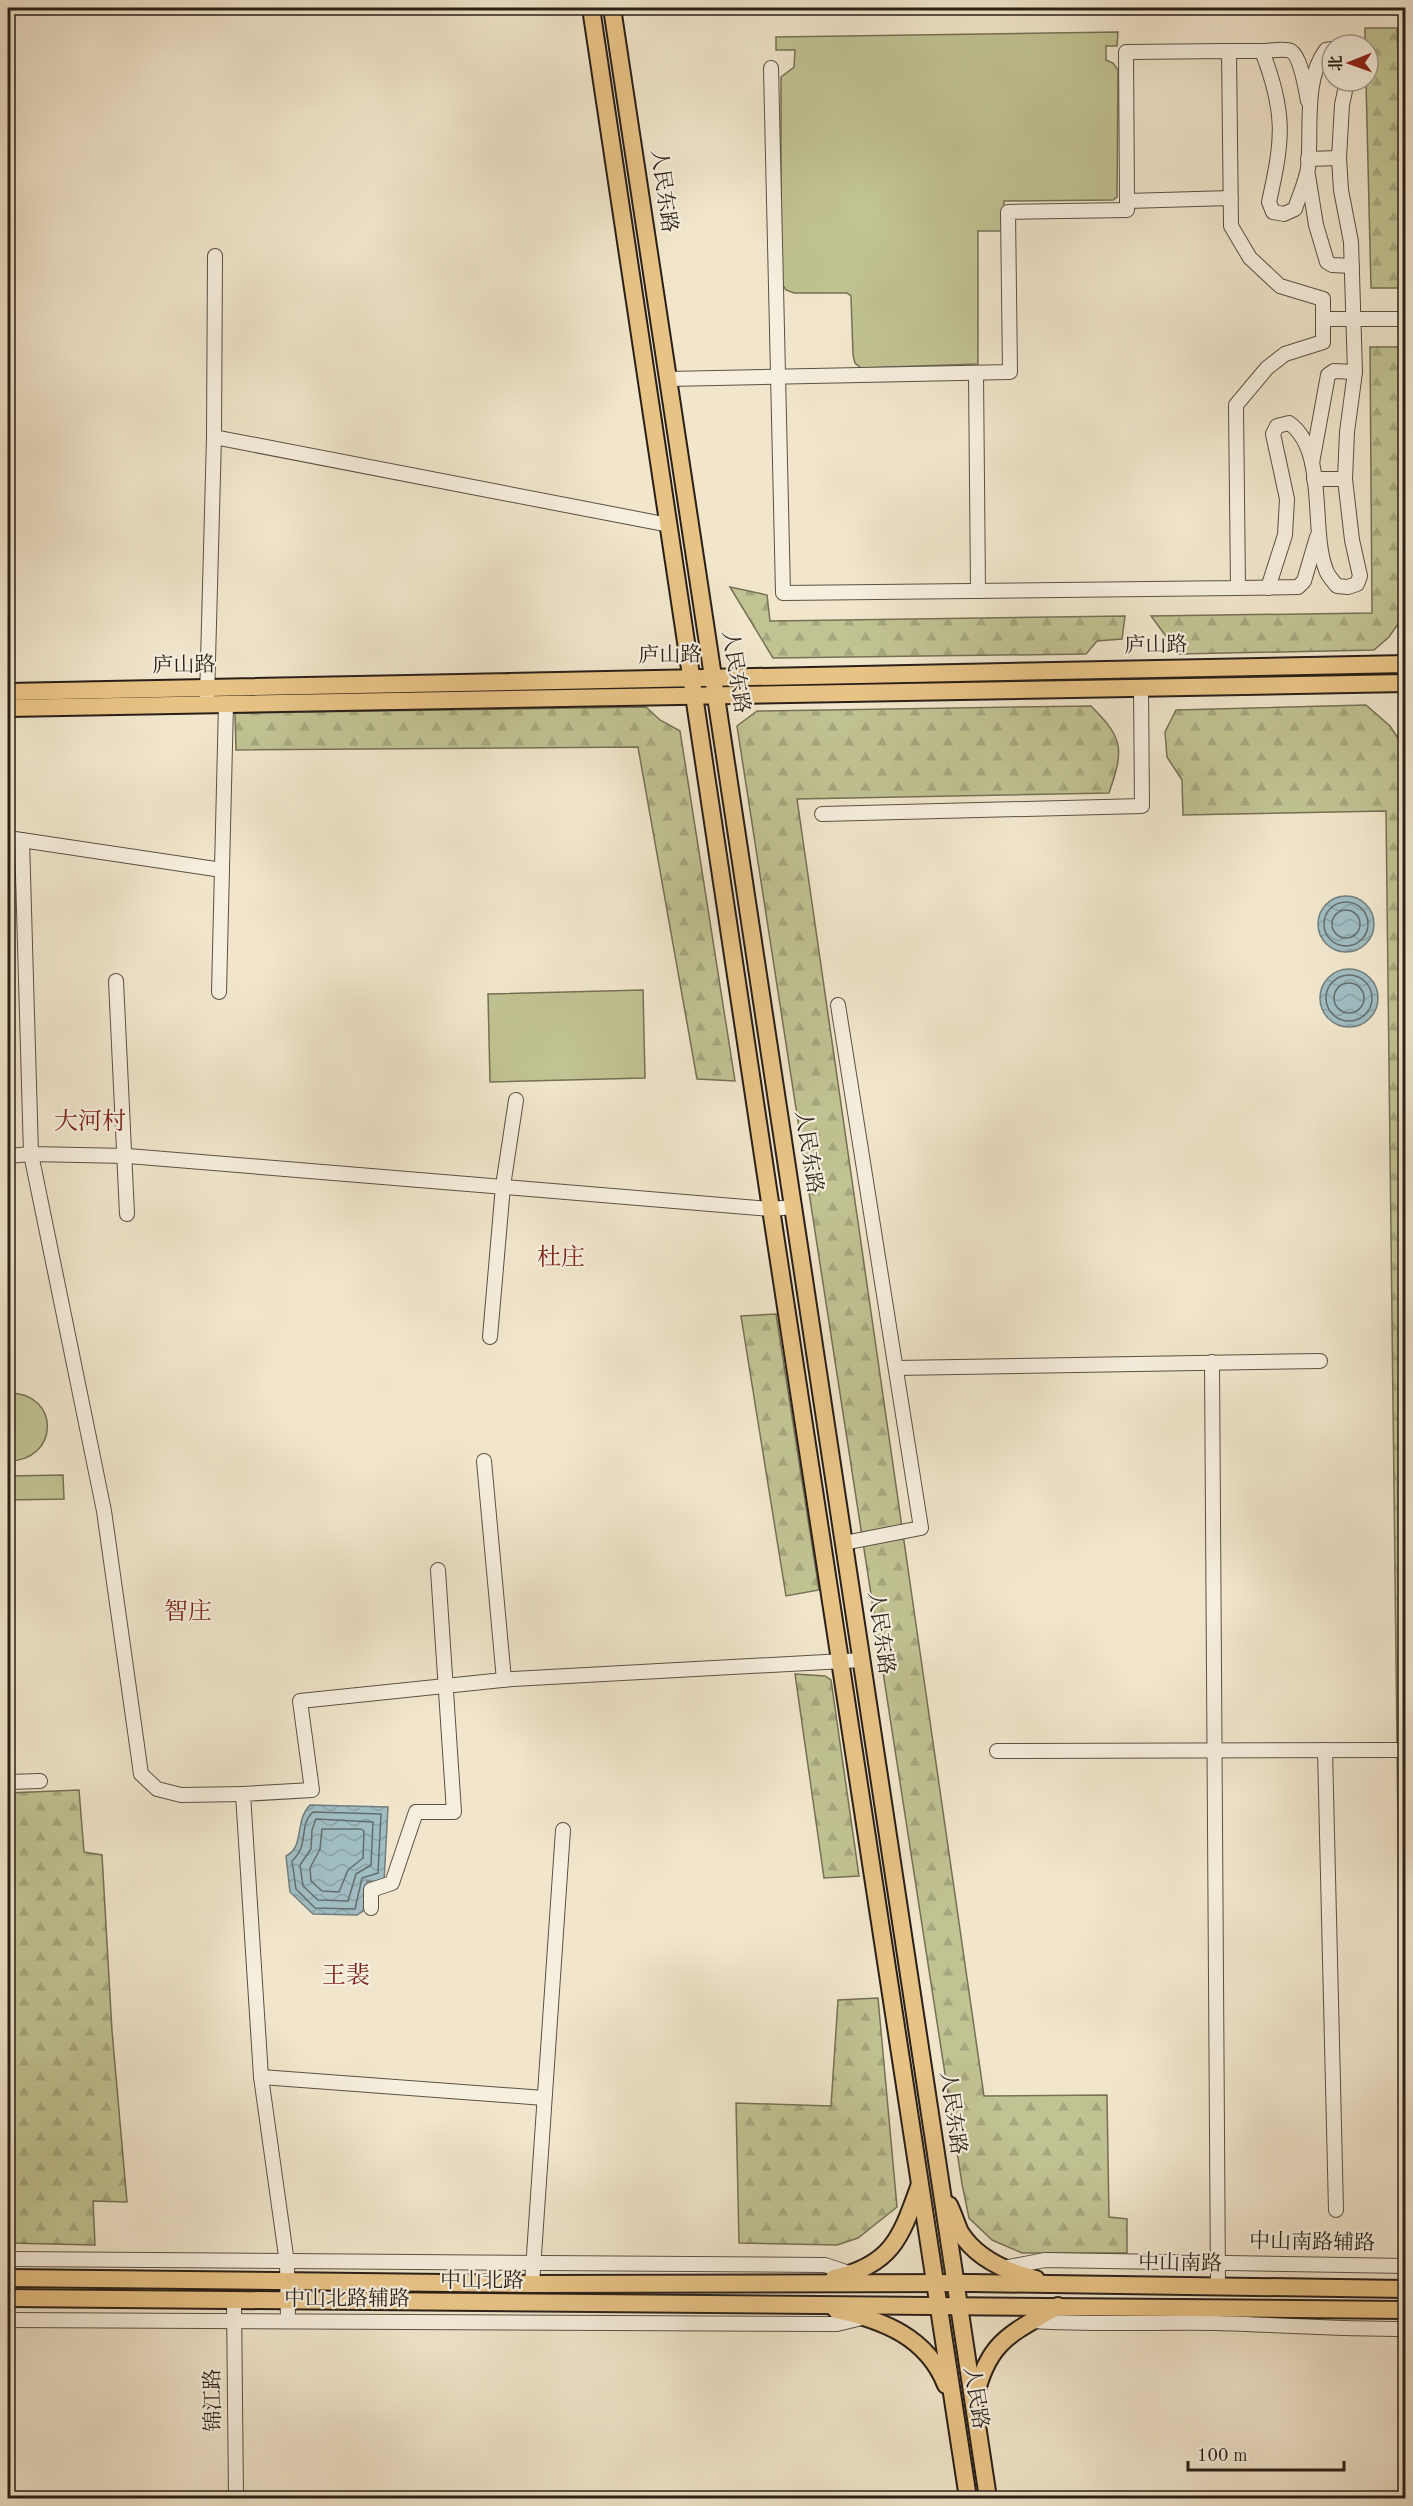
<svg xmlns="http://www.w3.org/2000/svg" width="1413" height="2506" font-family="'Old Standard TT','Noto Serif SC',serif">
<defs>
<pattern id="forest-firs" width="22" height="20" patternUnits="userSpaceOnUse" patternTransform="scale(1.5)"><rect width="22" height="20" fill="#c1c393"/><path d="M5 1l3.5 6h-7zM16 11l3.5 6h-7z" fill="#a6a77e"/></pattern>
<pattern id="water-waves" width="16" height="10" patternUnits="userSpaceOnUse" patternTransform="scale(1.5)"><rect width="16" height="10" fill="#a0bdc2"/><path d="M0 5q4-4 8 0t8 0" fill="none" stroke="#8aa2a6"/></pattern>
</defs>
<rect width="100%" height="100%" fill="#f1e6cc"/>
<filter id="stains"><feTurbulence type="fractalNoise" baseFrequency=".00333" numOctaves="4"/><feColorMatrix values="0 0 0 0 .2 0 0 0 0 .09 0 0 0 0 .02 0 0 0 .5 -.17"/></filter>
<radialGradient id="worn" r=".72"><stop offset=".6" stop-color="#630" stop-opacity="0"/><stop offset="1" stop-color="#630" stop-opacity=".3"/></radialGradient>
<g fill="#c1c393" stroke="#757155" stroke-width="1.5">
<path d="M1118,32L1117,46H1106V60L1113,63L1118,70L1117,197L1113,200L1004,201V231H978V364L861,368L855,363L853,355L851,296L847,293H794L786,290L781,282V77L794,67L795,50H776V37Z"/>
<path d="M643,990L645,1078L490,1082L488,994Z"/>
<path d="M8,1393C61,1392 60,1461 8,1461Z"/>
<path d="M63,1475L64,1499L8,1500V1476Z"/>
</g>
<g fill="url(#forest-firs)" stroke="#757155" stroke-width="1.5">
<path d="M1365,28H1397L1405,288H1371L1366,81L1368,45H1365Z"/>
<path d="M1370,347H1405L1403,617L1389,637L1374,650L1179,654L1151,616L1372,613Z"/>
<path d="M730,587L767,595L770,621L1125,616L1122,639L1097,641L1086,654L773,658Z"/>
<path d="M1366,705L1390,726L1403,746L1406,846L1405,2254H1403L1386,811L1183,815L1182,780L1167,757L1165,732L1176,710Z"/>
<path d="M1091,706C1124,739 1124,749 1109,793L797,799L984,2096L1107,2095L1109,2217L1127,2219V2253H1022L992,2240L969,2218L962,2184L737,726L757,711Z"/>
<path d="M646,707L660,720L680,731L735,1081L697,1079L638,747L236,750L235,713Z"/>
<path d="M776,1314L819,1590L786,1596L741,1316Z"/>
<path d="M795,1674L825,1676L831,1680L859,1876L824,1878Z"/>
<path d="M79,1790L84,1852L102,1855L112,2031L127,2202L93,2201L95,2245L8,2243V1793Z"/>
<path d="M878,1998L897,2207L858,2238L837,2245L739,2243L736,2103L831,2106L838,2000Z"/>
</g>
<g fill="url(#water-waves)" stroke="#707e7e" stroke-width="1.5">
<circle cx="1346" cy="924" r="28"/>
<circle cx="1349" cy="998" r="29"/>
<path d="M310,1805L388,1807L384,1882L367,1881L363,1911L357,1915L313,1914L290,1892L286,1856C305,1847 294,1821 310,1805Z"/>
</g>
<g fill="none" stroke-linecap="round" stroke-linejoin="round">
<g stroke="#646e6c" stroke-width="1.5">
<circle cx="1346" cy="924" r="22"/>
<circle cx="1346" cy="924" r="14"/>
<circle cx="1349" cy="998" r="23"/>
<circle cx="1349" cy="998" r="15"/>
<path d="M313,1812L381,1814L378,1873L362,1878L355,1909L315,1908L296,1889L292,1861C310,1845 298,1825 313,1812Z"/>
<path d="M316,1819L373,1822L371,1865L356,1874L348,1901L318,1900L303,1886L300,1865L311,1849L312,1830Z"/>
<path d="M322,1829H361L364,1831L363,1858L348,1870L339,1892L322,1891L311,1881L310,1868L320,1849Z"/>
</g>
<g stroke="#5b5144" stroke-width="16">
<g id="minor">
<path d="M1229,51H1262C1286,113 1283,139 1269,202L1273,212L1284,214L1295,209C1299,196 1306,182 1308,168C1312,133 1303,79 1326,50L1332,49"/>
<path d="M1262,51C1270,51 1284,48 1291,51C1301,57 1306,91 1308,101"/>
<path d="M771,68L783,593L1238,588L1236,405L1267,368L1285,354L1323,342V299L1280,286L1250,258L1231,226L1229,51L1126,52L1127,201L1231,198"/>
<path d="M1308,159L1339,158"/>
<path d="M1308,175L1316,225L1327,262L1332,265L1352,266"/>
<path d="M1325,319H1406"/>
<path d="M976,373L978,591"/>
<path d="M668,379L1010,372L1008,212L1127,210V201"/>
<path d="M214,437L669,525"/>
<path d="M1312,463L1328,375L1334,371L1355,372"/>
<path d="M1314,479H1345"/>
<path d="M1238,588L1298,587L1304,581L1317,537"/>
<path d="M1268,588L1285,535L1287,499L1273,434L1277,426L1289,423C1328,450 1310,530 1326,570C1328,576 1333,581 1337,586L1348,587L1357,584L1360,576L1352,540L1345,479L1347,432L1355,372L1351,242L1341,190L1339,158L1342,105L1347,81"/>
<path d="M207,698L214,437L215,256"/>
<path d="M822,814L1142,806L1141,687"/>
<path d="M8,838L222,870"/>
<path d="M22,840L31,1154L104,1511L141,1774L157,1789L181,1795L243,1794"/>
<path d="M116,981L127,1214"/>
<path d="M219,992L226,704"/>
<path d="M838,1005L921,1528L844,1543"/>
<path d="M8,1156L31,1154L128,1156L771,1209L794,1207"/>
<path d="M490,1337L503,1186L516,1100"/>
<path d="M1212,1362L1218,2287"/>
<path d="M896,1368L1320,1361"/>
<path d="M484,1461L504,1680"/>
<path d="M1325,1750L1336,2210"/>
<path d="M997,1751L1406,1750"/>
<path d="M8,1782L40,1781"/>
<path d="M371,1908V1890L392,1883L416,1812H454L438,1570"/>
<path d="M261,2077L544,2098"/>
<path d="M8,2259L825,2265L852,2274"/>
<path d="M1003,2268L1045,2260L1406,2266"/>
<path d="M532,2284L563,1830"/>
<path d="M234,2302L236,2498"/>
<path d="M8,2320L837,2324L866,2317"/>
<path d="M288,2320L287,2263L261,2077L243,1794L312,1790L300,1701L513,1679L862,1660"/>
<path d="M1033,2321C1095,2325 1156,2322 1217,2323C1280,2325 1342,2329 1406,2329"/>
</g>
</g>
<g stroke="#291f17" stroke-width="20">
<g id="major">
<path d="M591,8L771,1209L968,2498"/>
<path d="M612,8L988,2498"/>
<path d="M8,692L1406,664"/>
<path d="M8,708L1406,683"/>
<path d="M949,2205C953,2213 956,2223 960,2232C976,2258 1008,2272 1036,2279"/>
<path d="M8,2278L532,2284L971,2283L1406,2289"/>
<path d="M834,2278C892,2265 901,2237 919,2187"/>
<path d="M8,2298C473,2305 939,2303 1406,2310"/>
<path d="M836,2310C883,2320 927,2337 946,2385"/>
<path d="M975,2397C989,2340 1011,2334 1058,2306"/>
</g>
</g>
<use href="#minor" stroke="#f6efde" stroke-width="14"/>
<use href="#major" stroke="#e8c386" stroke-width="16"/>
</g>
<g text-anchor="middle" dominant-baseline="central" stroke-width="4.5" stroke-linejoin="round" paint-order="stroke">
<g font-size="21" fill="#291f17" stroke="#f6efde">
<text transform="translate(663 191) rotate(82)">人民东路</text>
<text transform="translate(1156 646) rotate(-1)">庐山路</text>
<text transform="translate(670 656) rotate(-1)">庐山路</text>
<text transform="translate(184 666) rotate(-1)">庐山路</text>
<text transform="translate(735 672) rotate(81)">人民东路</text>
<text transform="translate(808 1152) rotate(81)">人民东路</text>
<text transform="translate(880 1633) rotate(82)">人民东路</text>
<text transform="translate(952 2113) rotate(82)">人民东路</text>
<text transform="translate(1312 2243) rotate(1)">中山南路辅路</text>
<text transform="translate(1180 2264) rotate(1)">中山南路</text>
<text x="482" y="2281">中山北路</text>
<text x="347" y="2299">中山北路辅路</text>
<text transform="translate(975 2398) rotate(81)">人民路</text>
<text transform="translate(214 2400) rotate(-91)">锦江路</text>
</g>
<g font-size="24" fill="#7a1f14" stroke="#f6efde">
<text x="90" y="1123">大河村</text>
<text x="561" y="1259">杜庄</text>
<text x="188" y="1613">智庄</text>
<text x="346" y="1977">王裴</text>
</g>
</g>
<rect width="1413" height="2506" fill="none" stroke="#f1e6cc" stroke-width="30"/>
<rect x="9" y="9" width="1395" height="2488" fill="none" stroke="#291f17" stroke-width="3"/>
<rect x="15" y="15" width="1383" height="2476" fill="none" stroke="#291f17" stroke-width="1.5"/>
<g transform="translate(1350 63) rotate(269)"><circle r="28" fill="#f6efde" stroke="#a49c8e" stroke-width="1.5"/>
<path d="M0-4.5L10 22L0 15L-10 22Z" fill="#8f2418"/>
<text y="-9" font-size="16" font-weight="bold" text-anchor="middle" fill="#291f17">北</text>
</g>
<path d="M1188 2461v9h156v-9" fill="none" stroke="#291f17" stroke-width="3"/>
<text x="1197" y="2461" font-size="18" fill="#291f17" stroke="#f6efde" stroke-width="4.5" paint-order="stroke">100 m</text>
<rect width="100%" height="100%" filter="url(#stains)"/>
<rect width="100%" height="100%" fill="url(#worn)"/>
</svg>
